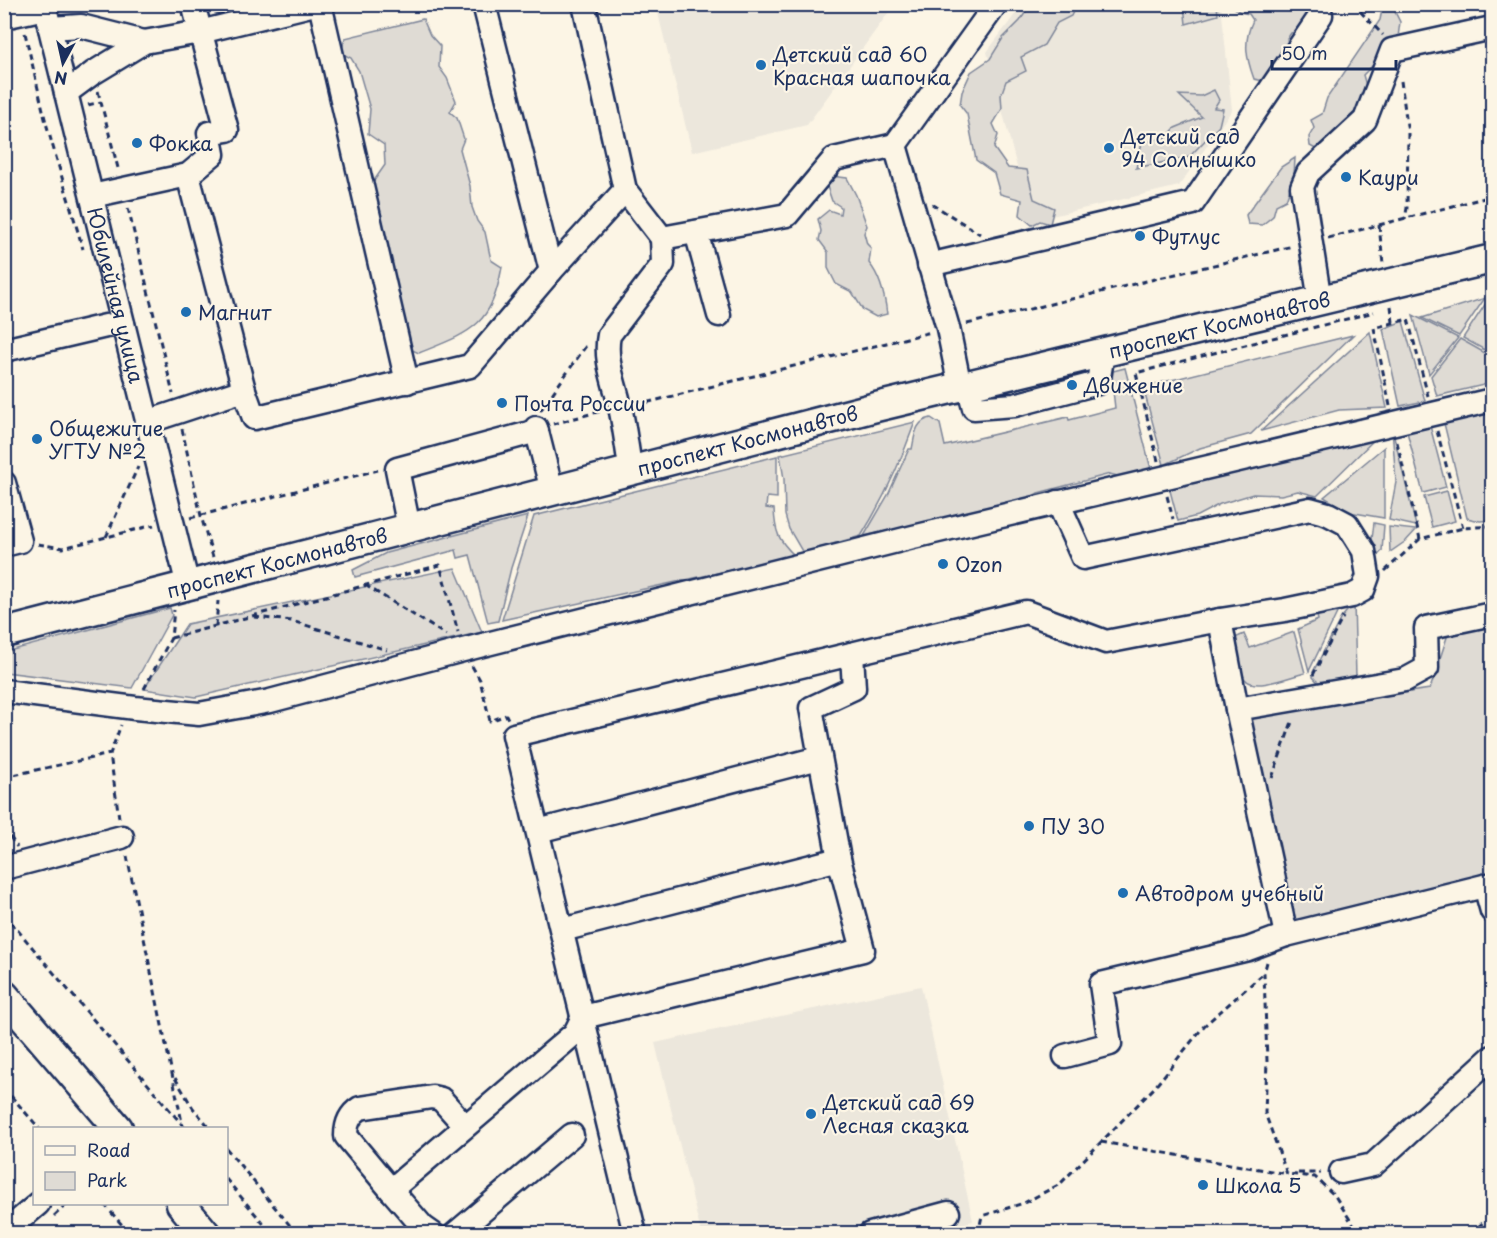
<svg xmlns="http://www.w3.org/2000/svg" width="1497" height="1238" font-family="'Playpen Sans',sans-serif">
<rect width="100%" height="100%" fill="#fcf5e5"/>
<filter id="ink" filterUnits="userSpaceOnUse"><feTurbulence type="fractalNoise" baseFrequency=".0167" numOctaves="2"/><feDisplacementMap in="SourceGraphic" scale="12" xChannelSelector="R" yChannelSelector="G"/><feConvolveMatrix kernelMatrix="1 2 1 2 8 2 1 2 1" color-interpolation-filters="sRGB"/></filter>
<g filter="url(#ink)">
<g fill="#ece7dc">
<path d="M656,5V4L894,5L807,125L692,152Z"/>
<path d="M1022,5H1221L1232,110L1179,186L1031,221L987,52Z"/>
<path d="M921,986L973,1221L924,1233H701L655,1043Z"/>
</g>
<g fill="#dfdbd4" stroke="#7d8599" stroke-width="1.5">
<path d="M1030,5H1076L1071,16L1057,23L1044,45L1021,57L1026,71L1006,81L1001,95L1002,109L993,124L998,135L994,148L1008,168L1027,170L1034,199L1054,208L1050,224L1040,221L1032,225L1020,215L1022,200L1000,194L994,173L976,160L967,114L960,105L962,92L971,72L990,59L1003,38L1020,21Z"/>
<path d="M1184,5H1217L1218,15L1186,24Z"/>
<path d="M1231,5H1320L1300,31L1291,33L1287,39L1289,48L1278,84L1254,79C1246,57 1243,42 1253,20L1249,14L1240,12Z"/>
<path d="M1383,5L1393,8L1400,22L1398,37L1387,67L1373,65L1363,75L1370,100L1323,153L1310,146L1309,137L1314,128L1311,120L1322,114L1327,98L1380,20Z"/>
<path d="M423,19L430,35L440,46L439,67L447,78L456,101L450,112L457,118L464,139L460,149L470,186L472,207L477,221L485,232L491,260L502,267C491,327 471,332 419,353L405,347L397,287L371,185L385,165L384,145L368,134L370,109L359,71L351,58L341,53L345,38Z"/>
<path d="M1214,90L1219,100L1214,108L1223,109L1219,126L1189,157L1136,168L1142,143L1167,137L1175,128L1202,117L1179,95L1201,96Z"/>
<path d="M1295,158L1294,176L1286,200L1276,205L1273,216L1262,225L1248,224L1246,215L1281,167Z"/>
<path d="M823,175L847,178L856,195L867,226L864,233L867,244L871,248L869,263C880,276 885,297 887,314L876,317L863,310L852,292L836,284L828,268V252L819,240L821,231L818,219L829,210L840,214L841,207L832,201Z"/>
<path d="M1492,296V354L1463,338L1490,297Z"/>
<path d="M1485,298L1459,336L1422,318Z"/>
<path d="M1413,315L1458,338L1429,374Z"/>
<path d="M1403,321L1425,401L1400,406L1383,329Z"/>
<path d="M1370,332L1387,408L1339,410L1261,431Z"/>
<path d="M1353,335L1251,434L1200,448L1164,465L1143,387Z"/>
<path d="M1460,339L1492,357V383L1437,396L1431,376Z"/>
<path d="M1125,368L1151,469L1121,477L1110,474L1038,493L1025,501L864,536L888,495L909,449H912C915,435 915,421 931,418L940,424L945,446L1068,417L1069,420L1115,408L1112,382L1113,371Z"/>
<path d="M1492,403V520L1480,521L1467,518L1442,415Z"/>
<path d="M1428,418L1446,487L1423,493L1405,424Z"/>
<path d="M915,422C901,461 883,501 861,536L828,545L827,548L803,553L789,529L785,515L784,479L780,455Z"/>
<path d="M1392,428L1416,526L1389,520L1396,482Z"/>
<path d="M1384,430L1317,496L1298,491L1281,495L1253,494L1220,504L1197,516L1178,521L1168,483Z"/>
<path d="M1384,447V518L1349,512L1324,497Z"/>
<path d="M777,456V498L767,497L766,508L774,509C775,532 778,540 795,556L502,620L534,516Z"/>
<path d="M1447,491L1455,521L1432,527L1424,497Z"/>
<path d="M528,516L511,568L498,621L488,623L470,555L458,558L456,550L355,577L353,570L386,553Z"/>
<path d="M1374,523L1384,525L1382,551L1377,556L1371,547Z"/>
<path d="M1389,527L1416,530L1406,541L1390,552Z"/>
<path d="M455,568L482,632L196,697L144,689L187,624Z"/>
<path d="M1354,603L1356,677C1342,681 1324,692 1313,677V672L1341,618Z"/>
<path d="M1340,607L1309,671L1298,629L1318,620L1316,611Z"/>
<path d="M170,608L172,615L132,688L5,672V652Z"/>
<path d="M1492,622V872L1296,921L1249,715L1430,689L1449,631Z"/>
<path d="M1294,632L1305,673C1291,676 1255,692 1245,679C1238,669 1236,653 1233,642L1235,638L1244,634L1250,648Z"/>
</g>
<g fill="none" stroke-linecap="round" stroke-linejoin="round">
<g stroke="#1b2f5e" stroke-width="27">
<g id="minor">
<path id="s1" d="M44,4L188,586"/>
<path d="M320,4L407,382"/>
<path d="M484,4L551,271"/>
<path d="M584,4L625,190L662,238L787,215L834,159L895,145"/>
<path d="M4,17L45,8"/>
<path d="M50,28L81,26L144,42"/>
<path d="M66,93L93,73L144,42L200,32L315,4"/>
<path d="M188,175L244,390L254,418L470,366L551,271L625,190"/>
<path d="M92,196L188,175L213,154L209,133L227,130L193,4"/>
<path d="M696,232L719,315"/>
<path d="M929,265L1193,203L1321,15L1318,4"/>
<path d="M1320,301L1302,187L1308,173L1365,120L1392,50L1492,28"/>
<path d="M4,350L106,326L123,324"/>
<path d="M968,385L974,408L1015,405L1098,383L1103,353"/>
<path d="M960,387L948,328L895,145L996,4"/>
<path d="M147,422L244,390"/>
<path d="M536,428L552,491"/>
<path d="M631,472C627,450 625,429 620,407C615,383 604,360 609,335L663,264L662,238"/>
<path d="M4,483L20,541L4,545"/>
<path d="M409,528L397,469L537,431"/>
<path d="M1220,620L1237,709L1286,935L1492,884"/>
<path d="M4,691L135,708L199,714L270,701L463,650L913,537L1492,400"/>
<path d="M1237,709L1405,680L1427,668L1426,628L1492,614"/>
<path d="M538,831L819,758"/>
<path d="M4,868L122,837"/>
<path d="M1485,886L1492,911"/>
<path d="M562,930L839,859"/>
<path d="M1065,1056L1110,1044L1101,984L1248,949L1286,935"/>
<path d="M1341,1172L1373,1165L1492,1057"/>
<path d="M391,1190L346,1136C346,1124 349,1115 360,1108L432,1097L441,1099L465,1126"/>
<path d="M4,1233L38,1204"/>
<path d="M433,1234L423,1227L391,1190L575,1033L583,1017L863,950L839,859L811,708L854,688L852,654"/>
<path d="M455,1234L572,1135"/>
<path d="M635,1234L514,735L1026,612L1106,642L1220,620L1285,610L1352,596L1363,590L1368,576L1364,551L1347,524L1328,514L1310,509L1083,558L1058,502"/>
<path d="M870,1234L948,1213"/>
</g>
</g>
<g stroke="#1b2f5e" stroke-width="33">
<g id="major">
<path id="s2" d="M4,633L876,407L1492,259"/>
<path d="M4,995L118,1128"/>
<path d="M181,1204L206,1234"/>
</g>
</g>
<g stroke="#1b2f5e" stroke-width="3" stroke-dasharray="6 4.5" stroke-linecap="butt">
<path d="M1353,4L1383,35"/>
<path d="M25,33L46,123L83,249"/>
<path d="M1401,81L1408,133L1407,208L1405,219"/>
<path d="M98,91L119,172"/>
<path d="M88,105L101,102"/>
<path d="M932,204L980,234"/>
<path d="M128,208L173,394"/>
<path d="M1379,225L1383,264"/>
<path d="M1328,238L1492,196"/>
<path d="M1391,306L1393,322"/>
<path d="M967,324L1293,246"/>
<path d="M637,405L931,332"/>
<path d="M1390,406L1374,328L1408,319L1428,396"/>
<path d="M540,411L588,343"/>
<path d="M553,424L601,411"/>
<path d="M182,429L201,516L213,557"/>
<path d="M1437,431L1463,528"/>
<path d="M1397,442L1420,539"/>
<path d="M1158,461L1136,373L1374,312"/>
<path d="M1167,496L1173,519"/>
<path d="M190,518L378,470"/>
<path d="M106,537L138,467"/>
<path d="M38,544L63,548L154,525"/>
<path d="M1385,571L1420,539L1463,528L1492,526"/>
<path d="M365,585L446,635"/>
<path d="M254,617L292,621L387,650"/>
<path d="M216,626L218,601"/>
<path d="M171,638L440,565L458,632"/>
<path d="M472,666L480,680L490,721L506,715L508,719"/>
<path d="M1313,675L1343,617"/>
<path d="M144,689L171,638L174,610"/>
<path d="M4,777L110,754"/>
<path d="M1272,778L1293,719"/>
<path d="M119,818L110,754L121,725"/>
<path d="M4,828L17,847"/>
<path d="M127,856L183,1127"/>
<path d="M4,914L185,1128"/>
<path d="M1267,962L1264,973L1267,1061L1265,1113L1287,1174L1315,1177L1335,1196L1359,1234"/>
<path d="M175,1078L193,1108L210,1128"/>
<path d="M4,1088L39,1128"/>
<path d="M1101,1142L1288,1174"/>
<path d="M226,1148L297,1234"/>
<path d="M1298,1173H1321"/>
<path d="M226,1179L272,1234"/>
<path d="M104,1204L130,1234"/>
<path d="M54,1216L67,1204"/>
<path d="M978,1234L982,1216L1024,1203L1060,1184L1154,1088L1204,1026L1264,973"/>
<path d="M1470,1234L1492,1215"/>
</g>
<use href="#minor" stroke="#fcf5e5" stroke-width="22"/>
<use href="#major" stroke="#fcf5e5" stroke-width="28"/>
</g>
</g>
<g fill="#1f6fb2" stroke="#fcf5e5" stroke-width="2">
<circle cx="761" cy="65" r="6"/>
<circle cx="137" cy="143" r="6"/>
<circle cx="1109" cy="148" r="6"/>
<circle cx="1346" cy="177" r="6"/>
<circle cx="1140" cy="236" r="6"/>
<circle cx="186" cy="312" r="6"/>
<circle cx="1072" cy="385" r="6"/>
<circle cx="502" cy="403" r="6"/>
<circle cx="37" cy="439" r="6"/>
<circle cx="943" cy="564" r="6"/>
<circle cx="1029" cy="826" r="6"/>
<circle cx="1123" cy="893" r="6"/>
<circle cx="811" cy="1114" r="6"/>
<circle cx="1203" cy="1185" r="6"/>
</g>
<g text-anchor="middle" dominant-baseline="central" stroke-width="4.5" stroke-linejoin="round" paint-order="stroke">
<g font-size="20" fill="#1b2f5e" stroke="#fcf5e5" text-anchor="start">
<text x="773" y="54">Детский сад 60<tspan x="773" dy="23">Красная шапочка</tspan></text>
<text x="1121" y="136">Детский сад<tspan x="1121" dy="23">94 Солнышко</tspan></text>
<text x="149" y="143">Фокка</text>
<text x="1358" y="177">Каури</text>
<text x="1152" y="236">Футлус</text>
<text x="198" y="312">Магнит</text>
<text x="1084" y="385">Движение</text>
<text x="514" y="403">Почта России</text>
<text x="49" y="428">Общежитие<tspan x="49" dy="23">УГТУ №2</tspan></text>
<text x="955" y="564">Ozon</text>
<text x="1041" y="826">ПУ 30</text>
<text x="1135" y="893">Автодром учебный</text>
<text x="823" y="1102">Детский сад 69<tspan x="823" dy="23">Лесная сказка</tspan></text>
<text x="1215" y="1185">Школа 5</text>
</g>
<g font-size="20" fill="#1b2f5e" stroke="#fcf5e5">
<text stroke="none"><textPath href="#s1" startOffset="300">Юбилейная улица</textPath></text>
<text stroke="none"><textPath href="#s2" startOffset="1254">проспект Космонавтов</textPath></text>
<text stroke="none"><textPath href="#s2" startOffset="768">проспект Космонавтов</textPath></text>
<text stroke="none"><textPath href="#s2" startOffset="282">проспект Космонавтов</textPath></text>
</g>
</g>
<rect width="1497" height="1238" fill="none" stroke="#fcf5e5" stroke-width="24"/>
<rect x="12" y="12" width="1473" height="1214" fill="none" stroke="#1b2f5e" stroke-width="2" filter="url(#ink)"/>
<rect x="33" y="1127" width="195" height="78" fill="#fcf5e5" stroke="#a2a6af" stroke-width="1.5"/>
<rect x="45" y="1146" width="30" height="9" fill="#fcf5e5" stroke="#a2a6af" stroke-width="1.5"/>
<text x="87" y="1157" font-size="18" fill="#1b2f5e">Road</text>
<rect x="45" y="1172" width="30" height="18" fill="#dfdbd4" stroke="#a2a6af" stroke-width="1.5"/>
<text x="87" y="1187" font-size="18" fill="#1b2f5e">Park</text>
<g transform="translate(63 63) rotate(188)" stroke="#fcf5e5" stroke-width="4.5" paint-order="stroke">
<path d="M0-4.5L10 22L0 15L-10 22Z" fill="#1b2f5e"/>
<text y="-9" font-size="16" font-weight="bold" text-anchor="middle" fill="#1b2f5e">N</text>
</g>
<path d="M1272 60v9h124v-9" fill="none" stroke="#1b2f5e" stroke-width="3"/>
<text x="1281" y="60" font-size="18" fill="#1b2f5e" stroke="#fcf5e5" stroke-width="4.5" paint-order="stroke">50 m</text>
</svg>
